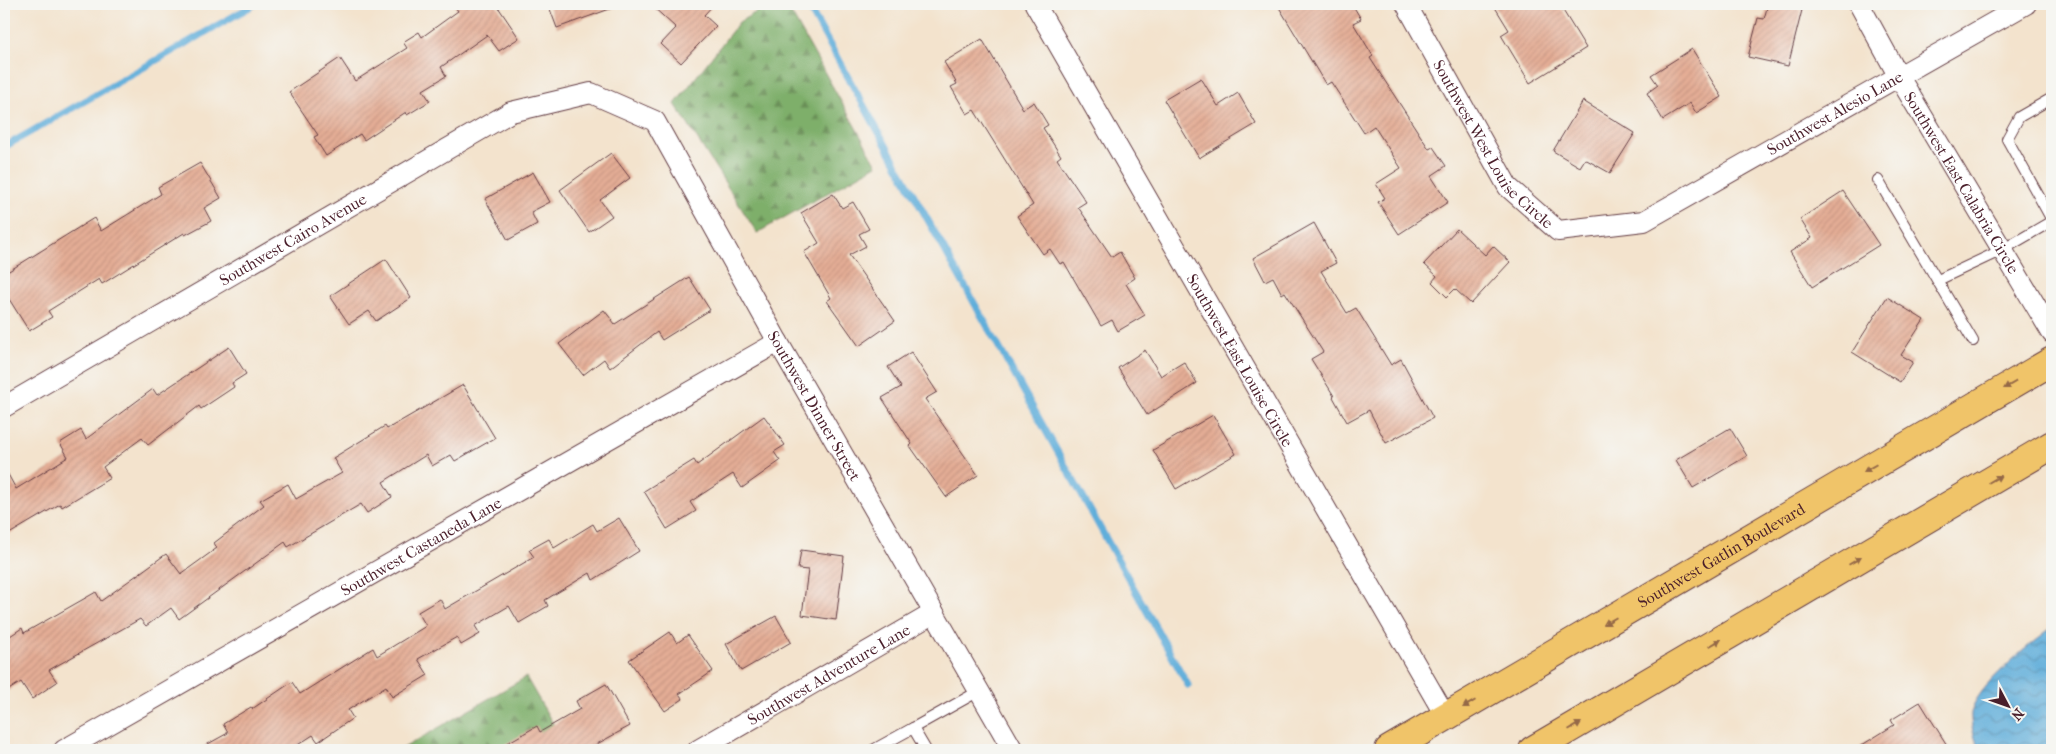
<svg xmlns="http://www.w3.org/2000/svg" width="2056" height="754" font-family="'IM FELL French Canon',serif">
<defs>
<pattern id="forest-firs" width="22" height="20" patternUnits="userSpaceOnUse" patternTransform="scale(1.25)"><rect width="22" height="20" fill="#7eaf6a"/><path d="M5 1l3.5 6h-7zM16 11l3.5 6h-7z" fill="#698e57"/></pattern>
<pattern id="water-waves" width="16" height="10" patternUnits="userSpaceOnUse" patternTransform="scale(1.25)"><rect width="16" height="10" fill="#61aeda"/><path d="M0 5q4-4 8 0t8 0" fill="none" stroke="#528db1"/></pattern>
<pattern id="building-hatch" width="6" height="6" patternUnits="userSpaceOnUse" patternTransform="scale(1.25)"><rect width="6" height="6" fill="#e4ad95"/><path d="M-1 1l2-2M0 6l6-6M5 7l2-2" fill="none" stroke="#c59481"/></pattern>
</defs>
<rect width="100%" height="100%" fill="#f6f6f2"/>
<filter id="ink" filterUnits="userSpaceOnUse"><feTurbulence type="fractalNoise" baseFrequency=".02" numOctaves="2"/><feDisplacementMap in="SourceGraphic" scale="10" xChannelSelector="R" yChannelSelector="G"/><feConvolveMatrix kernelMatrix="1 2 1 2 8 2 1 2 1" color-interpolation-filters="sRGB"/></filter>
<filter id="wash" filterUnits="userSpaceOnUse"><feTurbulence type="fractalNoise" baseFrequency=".0096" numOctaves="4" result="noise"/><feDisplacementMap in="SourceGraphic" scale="20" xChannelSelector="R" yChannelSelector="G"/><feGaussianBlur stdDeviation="1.12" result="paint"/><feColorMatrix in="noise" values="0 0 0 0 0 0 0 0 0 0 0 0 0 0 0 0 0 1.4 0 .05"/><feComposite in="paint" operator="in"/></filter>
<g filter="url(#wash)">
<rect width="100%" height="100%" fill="#f3e3cd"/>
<g fill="url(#forest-firs)" stroke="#64674a">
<path d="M770,4H786L877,165L757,233L675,104L739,22Z"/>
<path d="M526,677L568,750H400Z"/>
</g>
<path fill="url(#water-waves)" stroke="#566682" d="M2052,627V750H1980C1975,740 1970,725 1971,713C1975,687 2032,643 2052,627Z"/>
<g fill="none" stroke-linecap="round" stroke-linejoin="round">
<g stroke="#61aeda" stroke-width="7">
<path d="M807,4L1188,685"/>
<path d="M4,147L255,4"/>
</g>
</g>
<g id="blocks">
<g fill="url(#building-hatch)">
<path d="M453,4H496L519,38L499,51L487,35L441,67L446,76L423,90L430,101L407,115L406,112L364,140L360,134L326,156L314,137L318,135L289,92L340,58L355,81L407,48L403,42L419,32L422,37L458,11Z"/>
<path d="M548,4H618V6L557,28Z"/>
<path d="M650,4H714L704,15L716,26L681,63L661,44L676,28Z"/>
<path d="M1277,4H1352L1361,19L1353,23L1373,56L1370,58L1429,149L1433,147L1446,166L1431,176L1448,202L1399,234L1378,202L1385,198L1376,184L1401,168L1374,126L1364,133L1331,82L1326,85Z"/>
<path d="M1493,4H1559L1586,48L1530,83L1501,35L1509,30Z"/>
<path d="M1768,4L1802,10L1788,66L1748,57L1758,18L1764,19Z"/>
<path d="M982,39L1023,109L1034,102L1048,125L1043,128L1061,156L1057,159L1086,202L1078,207L1112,257L1120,252L1135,278L1126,284L1145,315L1118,331L1112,320L1101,326L1064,262L1060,264L1050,249L1043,254L1017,216L1033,205L974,110L967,114L951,87L957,84L944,62Z"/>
<path d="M1692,49L1722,97L1696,113L1690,103L1663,120L1647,93L1658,85L1651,75Z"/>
<path d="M1201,78L1218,106L1238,93L1256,124L1199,158L1164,100Z"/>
<path d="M1583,101L1635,133L1610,173L1585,159L1580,167L1553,151Z"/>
<path d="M611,153L630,178L600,200L612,216L589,232L560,190Z"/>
<path d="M200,163L221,198L204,208L211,221L185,235L184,233L102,284L99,279L48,311L52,317L29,331L4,291V274L94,218L101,231L161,194L158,187Z"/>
<path d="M533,172L550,202L531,212L537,224L508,240L485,199Z"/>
<path d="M1843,191L1879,245L1812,287L1790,252L1812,238L1800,219Z"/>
<path d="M833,194L842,208L853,202L869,229L859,234L866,246L849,255L895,321L859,346L827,301L831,298L804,252L819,243L801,213Z"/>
<path d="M1314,223L1336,263L1321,271L1347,313L1356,308L1391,365L1401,359L1433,418L1386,443L1369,410L1347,422L1333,397L1334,396L1311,359L1323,352L1285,292L1282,294L1273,277L1265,281L1253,258Z"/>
<path d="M1457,229L1485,255L1493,246L1510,262L1471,304L1455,289L1447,297L1432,282L1437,276L1424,264Z"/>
<path d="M386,259L411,298L376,321L369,311L349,324L330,296Z"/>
<path d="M689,277L710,310L662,340L657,332L610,368L604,359L583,375L559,344L604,310L615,324Z"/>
<path d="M1887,297L1924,320L1901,355L1913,362L1900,382L1852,352Z"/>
<path d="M229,347L246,374L232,383L234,387L201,409L199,406L148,445L142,438L103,467L110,478L62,507L60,504L4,537V467L16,489L68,457L60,443L81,430L86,439L153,389L157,395Z"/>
<path d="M1145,350L1161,376L1184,362L1197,383L1147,415L1118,368Z"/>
<path d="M911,352L937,392L925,399L978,475L946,497L910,446L912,444L882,398L901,387L888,367Z"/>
<path d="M463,385L495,438L455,461L451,455L432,466L426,455L383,482L392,497L367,513L361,504L288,547L285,542L179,619L171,608L146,626L140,619L49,670L57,682L32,699L21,682L4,693V640L22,628L24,633L96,592L101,601L166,554L181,574L217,548L214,543L264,505L260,500L288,484L296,499L342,473L333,458L385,426L387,429Z"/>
<path d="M1213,415L1236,454L1176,489L1153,450Z"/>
<path d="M764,416L785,445L774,452L780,461L742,488L733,474L690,502L696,511L667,529L644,491L694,460L697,465Z"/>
<path d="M1730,428L1747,456L1693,488L1676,460Z"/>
<path d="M619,518L639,551L593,580L590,573L545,600L548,606L519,623L509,606L475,626L480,634L461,645L457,637L418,659L428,675L392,697L386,686L348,710L353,718L318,742L313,735L290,750H197L228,733L223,724L251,707L252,709L292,682L300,694L373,648L377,656L426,626L418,612L440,599L445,609L534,557L529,550L549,539L554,548L593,524L597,531Z"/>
<path d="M801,550L844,556L836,620L802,615L808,570L798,569Z"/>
<path d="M776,616L791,642L741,671L726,644Z"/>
<path d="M670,632L677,643L688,635L713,671L679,694L683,699L665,711L629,660Z"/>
<path d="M606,684L630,726L586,750H495L537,726L540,732L580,709L576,701Z"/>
<path d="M1920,702L1950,750H1854L1894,725L1891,720Z"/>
</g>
</g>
</g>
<g filter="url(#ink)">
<use href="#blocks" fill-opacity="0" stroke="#633c43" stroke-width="1"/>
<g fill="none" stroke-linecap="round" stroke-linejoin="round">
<g stroke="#633c43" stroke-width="12">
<g id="lane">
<path d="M2052,98L2019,117L2007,139L2052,220"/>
<path d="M1878,180L1973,341"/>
<path d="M1938,280L2002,250L2052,221"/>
<path d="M913,728L979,691"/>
<path d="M873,750L913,728L926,750"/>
</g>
</g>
<g stroke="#633c43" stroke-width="22">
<g id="street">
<path id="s1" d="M1035,4L1446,717"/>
<path id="s2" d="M1406,4L1508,187L1558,231L1644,221L2026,4"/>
<path id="s3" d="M1859,4L1899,77L2052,333"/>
<path id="s4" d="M4,407L511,112L591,93L655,121L778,342L1013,750"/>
<path id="s5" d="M64,750L778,342"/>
<path id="s6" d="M698,750L934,613"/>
</g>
</g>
<g stroke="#633c43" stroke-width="30">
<g id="primary">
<path id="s7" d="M1389,750L2052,361"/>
<path d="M1533,750L2052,445"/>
</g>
</g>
<use href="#lane" stroke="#fff" stroke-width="10"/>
<use href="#street" stroke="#fff" stroke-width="20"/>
<use href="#primary" stroke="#f0c469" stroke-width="28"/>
</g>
<defs><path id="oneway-solid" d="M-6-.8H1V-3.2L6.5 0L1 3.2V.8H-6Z" transform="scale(1.25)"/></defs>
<g fill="#956947">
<use href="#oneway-solid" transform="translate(2010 385) rotate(150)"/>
<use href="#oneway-solid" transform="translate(1870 468) rotate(150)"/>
<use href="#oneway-solid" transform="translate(1995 479) rotate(-30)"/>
<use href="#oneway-solid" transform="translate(1855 561) rotate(-30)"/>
<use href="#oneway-solid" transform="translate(1610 621) rotate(150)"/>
<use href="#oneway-solid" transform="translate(1715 643) rotate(-30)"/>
<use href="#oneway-solid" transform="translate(1469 704) rotate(150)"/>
<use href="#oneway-solid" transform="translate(1575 726) rotate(-30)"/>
</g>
</g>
<g text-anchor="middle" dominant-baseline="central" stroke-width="4" stroke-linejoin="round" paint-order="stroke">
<g font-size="16" fill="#4a1f2b" stroke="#f6f6f2">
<text stroke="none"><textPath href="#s2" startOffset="582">Southwest Alesio Lane</textPath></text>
<text stroke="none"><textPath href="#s2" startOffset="166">Southwest West Louise Circle</textPath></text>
<text stroke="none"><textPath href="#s3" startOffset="206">Southwest East Calabria Circle</textPath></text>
<text stroke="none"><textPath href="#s4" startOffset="334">Southwest Cairo Avenue</textPath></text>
<text stroke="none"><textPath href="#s1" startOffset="411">Southwest East Louise Circle</textPath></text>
<text stroke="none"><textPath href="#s4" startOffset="1065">Southwest Dinner Street</textPath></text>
<text stroke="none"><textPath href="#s5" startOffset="411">Southwest Castaneda Lane</textPath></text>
<text stroke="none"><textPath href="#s7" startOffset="385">Southwest Gatlin Boulevard</textPath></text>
<text stroke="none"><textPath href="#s6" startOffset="151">Southwest Adventure Lane</textPath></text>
</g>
</g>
<rect width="2056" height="754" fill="none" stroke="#f6f6f2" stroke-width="20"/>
<g transform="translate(2008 706) rotate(131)" stroke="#f6f6f2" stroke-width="4" paint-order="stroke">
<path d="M0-4L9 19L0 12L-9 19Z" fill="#4a1f2b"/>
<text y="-8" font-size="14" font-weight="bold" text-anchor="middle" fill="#4a1f2b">N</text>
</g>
</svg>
